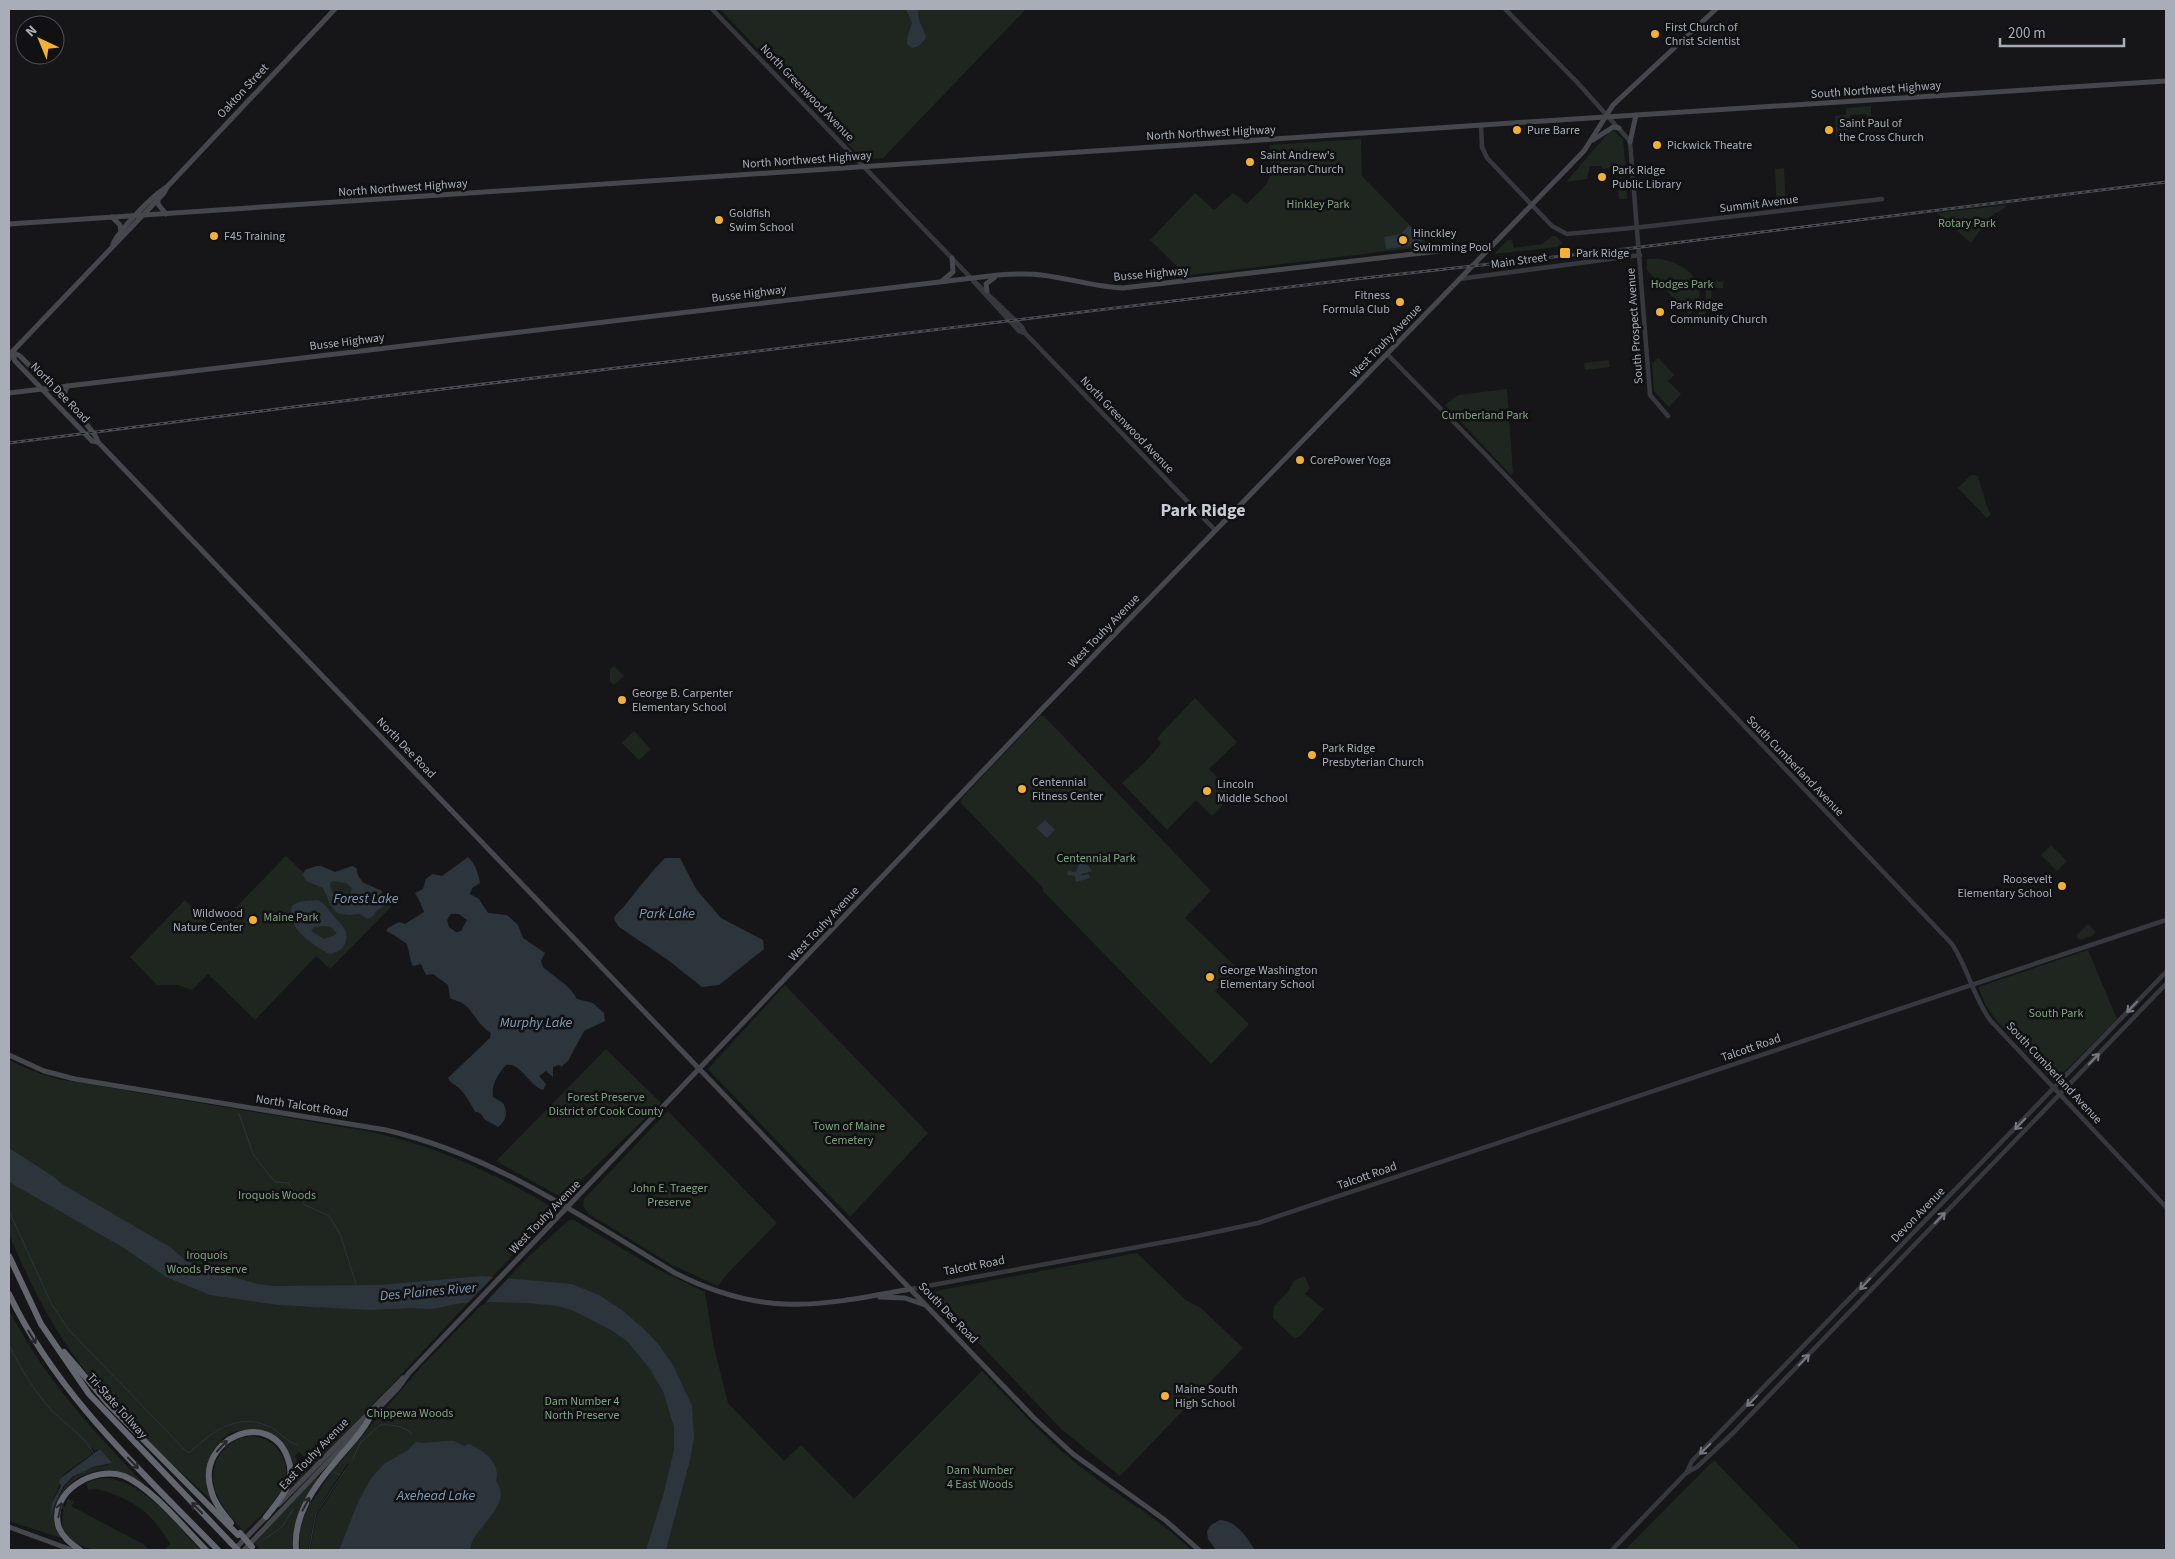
<svg xmlns="http://www.w3.org/2000/svg" width="2175" height="1559" font-family="'Source Sans 3',sans-serif">
<rect width="100%" height="100%" fill="#161618"/>
<g fill="#1e261f" fill-rule="evenodd">
<path d="M720,9H1026L883,158L862,159Z"/>
<path d="M1871,106V117H1867L1866,114L1850,115V118L1846,119L1848,138H1836L1835,116L1846,115V108Z"/>
<path d="M1613,130L1623,139L1626,174L1613,175V168L1602,169L1601,166H1590L1587,179L1566,182L1610,131Z"/>
<path d="M1361,139L1362,176L1430,246L1183,276V272L1150,240L1195,193L1214,210L1233,193L1247,204C1273,178 1272,183 1270,145Z"/>
<path d="M1784,168L1786,206L1777,207L1775,169Z"/>
<path d="M1626,181L1627,199H1619L1617,182Z"/>
<path d="M2007,205C2001,212 2000,210 1994,214C1984,222 1978,234 1971,243L1937,213Z"/>
<path d="M1552,236H1556L1562,243L1557,247L1494,254L1508,240H1512L1514,248L1542,244Z"/>
<path d="M1647,259C1678,256 1717,281 1691,314H1689L1647,270Z"/>
<path d="M1705,278L1723,282V288H1712L1711,298L1707,306L1709,307L1704,316L1709,319L1702,324L1696,318L1706,298Z"/>
<path d="M1658,358L1674,375L1668,381L1681,394L1669,407L1654,391L1652,364Z"/>
<path d="M1609,360L1610,367L1585,370L1584,363Z"/>
<path d="M1507,389L1513,473L1511,475L1445,405L1458,395Z"/>
<path d="M1975,475L1978,476L1987,507L1991,514L1987,518L1958,488L1970,476Z"/>
<path d="M614,666L624,676L614,685L610,681V670Z"/>
<path d="M1195,698L1237,742L1209,769L1228,788L1222,806L1212,816L1196,800L1167,830L1122,783L1145,762L1161,744L1157,738Z"/>
<path d="M1040,716H1044L1211,891L1185,918L1237,968L1215,991L1249,1024L1211,1064L1043,891V888L961,803L962,798Z"/>
<path d="M634,731L651,749L639,760L622,743Z"/>
<path d="M2051,845L2067,861L2057,871L2041,855Z"/>
<path d="M286,856L303,872C316,863 323,868 335,872L353,866L357,869C358,884 371,884 382,891L383,897L392,906L330,969L316,956L255,1020L208,974L192,990L178,985H157L130,957L185,900L214,930Z"/>
<path d="M2088,924L2096,932L2092,936L2080,940L2076,936Z"/>
<path d="M2088,950L2117,1019L2054,1082L1996,1020L1986,1006L1978,987Z"/>
<path d="M785,985L928,1133L850,1217L708,1069Z"/>
<path d="M606,1049L661,1103L565,1196H559L496,1161Z"/>
<path d="M9,1060L30,1070L58,1079L366,1131C432,1144 489,1171 547,1204L550,1207L551,1214L397,1379L314,1465H310L311,1463L299,1452L295,1456L298,1463L307,1472L295,1485L292,1482C291,1473 292,1460 288,1452C283,1443 275,1441 266,1437C260,1434 254,1430 248,1430C210,1429 201,1473 212,1501C166,1458 117,1415 80,1364C50,1324 28,1280 9,1234Z"/>
<path d="M668,1111L777,1223L725,1276L718,1286L672,1265L589,1214L583,1206L584,1199Z"/>
<path d="M569,1220H574L655,1268L705,1292L714,1347L728,1403L784,1461L801,1445L854,1499L982,1371C1014,1404 1045,1439 1081,1467C1117,1496 1158,1517 1191,1550H310L317,1514L350,1465L348,1463L315,1513L308,1550H300V1530L306,1511L332,1471L420,1368L530,1255Z"/>
<path d="M1137,1253L1186,1300L1201,1308L1243,1348L1120,1476L1061,1429L930,1292Z"/>
<path d="M1304,1276L1310,1288L1305,1294L1324,1309L1300,1336L1294,1338L1273,1318L1274,1306L1287,1293L1294,1281Z"/>
<path d="M9,1310C46,1381 91,1428 145,1485C135,1484 125,1474 114,1471C93,1466 62,1482 58,1504C55,1515 64,1528 61,1538L9,1521ZM93,1448L95,1451L100,1449L108,1465C78,1468 67,1479 54,1505L52,1503L64,1474L92,1454L90,1450Z"/>
<path d="M252,1436C265,1438 275,1443 281,1454C300,1486 263,1513 244,1532C234,1521 222,1507 216,1493C206,1466 224,1438 252,1436Z"/>
<path d="M1714,1460L1801,1550H1625Z"/>
<path d="M317,1477L318,1478C303,1502 292,1522 292,1550H261L254,1543Z"/>
<path d="M109,1478C147,1485 175,1524 201,1550H164L170,1544C155,1519 142,1505 115,1495C105,1491 98,1488 88,1490L86,1483L98,1479Z"/>
<path d="M68,1498L74,1502L71,1506L143,1544L149,1550C120,1550 80,1558 62,1529L63,1512Z"/>
</g>
<g fill="#2c353c" fill-rule="evenodd">
<path d="M906,9H918C917,21 923,26 926,37C923,43 919,47 912,48L907,44V38L912,23Z"/>
<path d="M1409,225L1420,236L1422,244L1386,249L1384,237L1401,234Z"/>
<path d="M1045,820L1055,830L1047,838L1036,828Z"/>
<path d="M468,857C476,865 478,872 480,883L472,888L470,894L479,899L488,913L507,915L518,925L523,938L545,953L541,961L543,967C555,978 570,985 577,999L593,1003L604,1013L605,1021L584,1031L568,1061L561,1067L560,1065L553,1067V1077L546,1071L539,1076L546,1084L543,1090C529,1086 521,1062 506,1065C498,1074 491,1085 493,1097L503,1103C508,1112 507,1120 498,1127L484,1119L482,1115L478,1112H475C472,1105 466,1096 460,1089C455,1084 451,1084 448,1078L490,1038L491,1033C479,1026 475,1014 465,1005C461,1001 455,1001 450,998L448,985L433,974L426,975L421,964L413,966L411,962L407,944L394,935L386,931L388,928L399,922L405,924L424,912L420,902L415,893L423,889L426,879L432,874L442,876ZM451,914H459L467,920L461,931L456,932L449,927L447,920Z"/>
<path d="M665,858H680L696,889L721,918L763,940L764,949L719,985L702,987L668,960L619,927L614,919C616,912 622,910 626,904C639,888 650,873 665,858Z"/>
<path d="M1080,860L1088,865L1092,871L1081,874V876L1089,874L1090,878L1076,882L1075,876L1067,875L1068,871L1076,872Z"/>
<path d="M317,866H321L335,872L353,866L357,869V874L363,883L382,891V899L386,905L376,911L373,916L368,919L360,914L349,915L337,913L330,904L323,888L306,881L303,875L305,870ZM334,881L346,883L352,888L348,905C339,903 330,892 330,883Z"/>
<path d="M318,900C325,904 327,908 332,914C339,924 351,929 345,944C342,950 336,953 329,954C314,945 295,934 291,916C290,910 291,905 297,903C303,900 311,901 318,900ZM323,926L331,927L337,933L333,936L324,939L311,931L314,927Z"/>
<path d="M9,1148L54,1177L62,1184L170,1247L185,1260L199,1267L258,1284L274,1286L381,1285L481,1276L572,1284L599,1295L622,1310L645,1330L659,1345L673,1365L692,1406L694,1437L690,1460L666,1550H646L663,1496L674,1450V1427L663,1391L650,1369L627,1341L611,1330L574,1311L558,1306L527,1303L485,1302L462,1303L432,1309L411,1308L369,1310L278,1305L210,1295L166,1277L124,1248L9,1182Z"/>
<path d="M445,1441H454L464,1446L469,1444C484,1451 501,1462 496,1481C515,1506 471,1528 470,1550H339L359,1500L372,1477L384,1464L408,1450L416,1442L424,1443Z"/>
<path d="M100,1449L112,1463L93,1467L72,1477L63,1487L54,1505L50,1519L52,1503L61,1486L59,1482L61,1478Z"/>
<path d="M1220,1520C1236,1520 1247,1538 1255,1550H1216L1208,1539L1207,1531L1211,1525Z"/>
</g>
<path fill="#161618" d="M496,1274H512L483,1305H466Z"/>
<g fill="none" stroke-linecap="round" stroke-linejoin="round">
<g stroke="#2c353c" stroke-width="1">
<path d="M239,1114L254,1156L275,1182L288,1183L305,1205L329,1216L340,1234L356,1284"/>
<path d="M9,1211L52,1305L69,1330L185,1450L189,1453C211,1433 236,1412 268,1426C280,1431 285,1441 297,1445"/>
<path d="M9,1345C20,1368 34,1390 51,1410C63,1422 88,1439 94,1455"/>
<path d="M353,1459L360,1443L380,1425C390,1424 405,1426 412,1434"/>
<path d="M334,1472L340,1475"/>
<path d="M290,1513L293,1510"/>
<path d="M265,1539L282,1527L290,1514L292,1513"/>
<path d="M309,1550L316,1513L349,1465"/>
</g>
<g stroke="#37383d" stroke-width="4.5">
<path d="M712,9L971,278L1022,327L1025,333L1215,530"/>
<path d="M1505,9L1576,81L1630,141L1650,395L1668,416"/>
<path d="M1481,125L1482,147L1487,158L1552,226L1567,234L1642,227L1882,199"/>
<path d="M1459,279L1640,255"/>
<path d="M973,281L1019,331L1025,333"/>
<path d="M1387,354L1486,455L1952,944C1968,968 1973,996 1990,1020L2166,1207"/>
<path d="M911,1289L1197,1236L1258,1223L2166,920"/>
<path d="M1687,1472L1692,1461L2166,972"/>
<path d="M1612,1550L1686,1473L1697,1467L1733,1433L2166,984"/>
</g>
<g stroke="#45474d" stroke-width="5">
<path d="M1593,140L1613,127L1619,128"/>
<path d="M1630,142L1636,115"/>
<path d="M158,199V204L166,214"/>
<path d="M112,217L120,225L121,232"/>
<path d="M9,224L1512,123L2166,81"/>
<path d="M113,244C119,230 153,195 167,187"/>
<path d="M942,281L953,272L952,258"/>
<path d="M987,291L986,284L995,277"/>
<path d="M12,352L20,356C33,370 96,428 98,442L1034,1418L1073,1454L1165,1520L1199,1550"/>
<path d="M12,353L15,361L92,441L98,442"/>
<path d="M9,359L12,352L164,193L167,187L335,9"/>
<path d="M9,393L998,275C1012,274 1026,273 1041,275C1069,278 1095,287 1123,288L1491,245"/>
<path d="M66,403L64,395L67,386"/>
<path d="M9,1055L44,1071L75,1079L386,1130C496,1156 580,1216 675,1273C763,1318 819,1306 911,1289"/>
<path d="M880,1297L905,1298L925,1305"/>
<path d="M279,1504L403,1378"/>
<path d="M9,1527L72,1550"/>
<path d="M234,1550L268,1515"/>
<path d="M244,1550L398,1388L409,1373L1042,709L1584,151L1613,105L1716,9"/>
</g>
<g stroke="#63666e" stroke-width="6">
<path d="M9,1256L41,1324L89,1394L231,1543"/>
<path d="M9,1294C57,1395 141,1471 218,1550"/>
<path d="M64,1352L109,1405L238,1535"/>
<path d="M231,1523C223,1513 214,1503 211,1490C195,1438 271,1407 288,1459C291,1467 291,1477 288,1485C283,1497 274,1507 266,1517"/>
<path d="M80,1550C72,1544 63,1538 59,1528C47,1492 95,1465 124,1476C151,1487 185,1529 206,1550"/>
<path d="M296,1550C293,1516 314,1486 336,1461C347,1447 360,1436 369,1419"/>
</g>
<g stroke="#4a4c52" stroke-width="3">
<path id="rail" d="M9,443L285,408L1347,280L1625,249L2166,182"/>
</g>
<use href="#rail" stroke="#111113" stroke-width="1" stroke-dasharray="4" stroke-linecap="butt"/>
<g stroke="#63666e" stroke-width="6">
<path d="M240,1533L252,1547"/>
<path d="M231,1543L238,1550"/>
</g>
</g>
<defs><path id="oneway-shaft" d="M-6 0H5M1.5-3L5.5 0L1.5 3" fill="none" stroke-width="1.6" stroke-linecap="round" stroke-linejoin="round" transform="scale(1.25)"/></defs>
<g stroke="#757881">
<use href="#oneway-shaft" transform="translate(2132 1007) rotate(134)"/>
<use href="#oneway-shaft" transform="translate(2094 1059) rotate(-46)"/>
<use href="#oneway-shaft" transform="translate(2020 1124) rotate(134)"/>
<use href="#oneway-shaft" transform="translate(1940 1218) rotate(-46)"/>
<use href="#oneway-shaft" transform="translate(1865 1284) rotate(133)"/>
<use href="#oneway-shaft" transform="translate(1804 1360) rotate(-46)"/>
<use href="#oneway-shaft" transform="translate(1752 1401) rotate(135)"/>
<use href="#oneway-shaft" transform="translate(1705 1449) rotate(136)"/>
</g>
<g stroke="#26262a">
<use href="#oneway-shaft" transform="translate(32 1337) rotate(59)"/>
<use href="#oneway-shaft" transform="translate(222 1446) rotate(-47)"/>
<use href="#oneway-shaft" transform="translate(133 1463) rotate(46)"/>
<use href="#oneway-shaft" transform="translate(306 1504) rotate(-62)"/>
<use href="#oneway-shaft" transform="translate(197 1508) rotate(-134)"/>
<use href="#oneway-shaft" transform="translate(60 1510) rotate(-77)"/>
</g>
<g fill="#f2b134" stroke="#111113" stroke-width="2">
<circle cx="1655" cy="34" r="5"/>
<circle cx="1517" cy="130" r="5"/>
<circle cx="1829" cy="130" r="5"/>
<circle cx="1657" cy="145" r="5"/>
<circle cx="1250" cy="162" r="5"/>
<circle cx="1602" cy="177" r="5"/>
<circle cx="719" cy="220" r="5"/>
<circle cx="214" cy="236" r="5"/>
<circle cx="1403" cy="240" r="5"/>
<rect x="1559" y="247" width="12" height="12" rx="2.5"/>
<circle cx="1400" cy="302" r="5"/>
<circle cx="1660" cy="312" r="5"/>
<circle cx="1300" cy="460" r="5"/>
<circle cx="622" cy="700" r="5"/>
<circle cx="1312" cy="755" r="5"/>
<circle cx="1022" cy="789" r="5"/>
<circle cx="1207" cy="791" r="5"/>
<circle cx="2062" cy="886" r="5"/>
<circle cx="253" cy="920" r="5"/>
<circle cx="1210" cy="977" r="5"/>
<circle cx="1165" cy="1396" r="5"/>
</g>
<g text-anchor="middle" dominant-baseline="central" stroke-width="5" stroke-linejoin="round" paint-order="stroke">
<g font-size="12" fill="#a8adb8" stroke="#111113" text-anchor="start">
<text x="1665" y="27">First Church of<tspan x="1665" dy="14">Christ Scientist</tspan></text>
<text x="1839" y="123">Saint Paul of<tspan x="1839" dy="14">the Cross Church</tspan></text>
<text x="1527" y="130">Pure Barre</text>
<text x="1667" y="145">Pickwick Theatre</text>
<text x="1260" y="155">Saint Andrew's<tspan x="1260" dy="14">Lutheran Church</tspan></text>
<text x="1612" y="170">Park Ridge<tspan x="1612" dy="14">Public Library</tspan></text>
<text x="729" y="213">Goldfish<tspan x="729" dy="14">Swim School</tspan></text>
<text x="1413" y="233">Hinckley<tspan x="1413" dy="14">Swimming Pool</tspan></text>
<text x="224" y="236">F45 Training</text>
<text x="1576" y="253">Park Ridge</text>
<text x="1390" y="295" text-anchor="end">Fitness<tspan x="1390" dy="14">Formula Club</tspan></text>
<text x="1670" y="305">Park Ridge<tspan x="1670" dy="14">Community Church</tspan></text>
<text x="1310" y="460">CorePower Yoga</text>
<text x="632" y="693">George B. Carpenter<tspan x="632" dy="14">Elementary School</tspan></text>
<text x="1322" y="748">Park Ridge<tspan x="1322" dy="14">Presbyterian Church</tspan></text>
<text x="1032" y="782">Centennial<tspan x="1032" dy="14">Fitness Center</tspan></text>
<text x="1217" y="784">Lincoln<tspan x="1217" dy="14">Middle School</tspan></text>
<text x="2052" y="879" text-anchor="end">Roosevelt<tspan x="2052" dy="14">Elementary School</tspan></text>
<text x="243" y="913" text-anchor="end">Wildwood<tspan x="243" dy="14">Nature Center</tspan></text>
<text x="1220" y="970">George Washington<tspan x="1220" dy="14">Elementary School</tspan></text>
<text x="1175" y="1389">Maine South<tspan x="1175" dy="14">High School</tspan></text>
</g>
<g font-size="12" fill="#a8adb8" stroke="#111113">
<text transform="translate(1876 90) rotate(-4)">South Northwest Highway</text>
<text transform="translate(243 91) rotate(-47)">Oakton Street</text>
<text transform="translate(807 93) rotate(46)">North Greenwood Avenue</text>
<text transform="translate(1211 133) rotate(-3)">North Northwest Highway</text>
<text transform="translate(807 160) rotate(-4)">North Northwest Highway</text>
<text transform="translate(403 188) rotate(-4)">North Northwest Highway</text>
<text transform="translate(1759 204) rotate(-7)">Summit Avenue</text>
<text transform="translate(1519 261) rotate(-8)">Main Street</text>
<text transform="translate(1151 274) rotate(-5)">Busse Highway</text>
<text transform="translate(749 294) rotate(-7)">Busse Highway</text>
<text transform="translate(1635 326) rotate(-94)">South Prospect Avenue</text>
<text transform="translate(1386 341) rotate(-46)">West Touhy Avenue</text>
<text transform="translate(347 342) rotate(-7)">Busse Highway</text>
<text transform="translate(60 393) rotate(46)">North Dee Road</text>
<text transform="translate(1127 425) rotate(46)">North Greenwood Avenue</text>
<text transform="translate(1104 631) rotate(-46)">West Touhy Avenue</text>
<text transform="translate(406 748) rotate(46)">North Dee Road</text>
<text transform="translate(1795 766) rotate(46)">South Cumberland Avenue</text>
<text transform="translate(824 924) rotate(-47)">West Touhy Avenue</text>
<text transform="translate(1751 1048) rotate(-19)">Talcott Road</text>
<text transform="translate(2054 1073) rotate(47)">South Cumberland Avenue</text>
<text transform="translate(302 1106) rotate(9)">North Talcott Road</text>
<text transform="translate(1367 1176) rotate(-19)">Talcott Road</text>
<text transform="translate(1918 1215) rotate(-46)">Devon Avenue</text>
<text transform="translate(545 1217) rotate(-46)">West Touhy Avenue</text>
<text transform="translate(974 1266) rotate(-11)">Talcott Road</text>
<text transform="translate(948 1313) rotate(46)">South Dee Road</text>
<text transform="translate(117 1406) rotate(48)">Tri-State Tollway</text>
<text transform="translate(314 1454) rotate(-46)">East Touhy Avenue</text>
</g>
<g font-size="12" fill="#7fa381" stroke="#111113">
<text x="1318" y="204">Hinkley Park</text>
<text x="1967" y="223">Rotary Park</text>
<text x="1682" y="284">Hodges Park</text>
<text x="1485" y="415">Cumberland Park</text>
<text x="1096" y="858">Centennial Park</text>
<text x="291" y="917">Maine Park</text>
<text x="2056" y="1013">South Park</text>
<text x="606" y="1097">Forest Preserve<tspan x="606" dy="14">District of Cook County</tspan></text>
<text x="849" y="1126">Town of Maine<tspan x="849" dy="14">Cemetery</tspan></text>
<text x="669" y="1188">John E. Traeger<tspan x="669" dy="14">Preserve</tspan></text>
<text x="277" y="1195">Iroquois Woods</text>
<text x="207" y="1255">Iroquois<tspan x="207" dy="14">Woods Preserve</tspan></text>
<text x="582" y="1401">Dam Number 4<tspan x="582" dy="14">North Preserve</tspan></text>
<text x="410" y="1413">Chippewa Woods</text>
<text x="980" y="1470">Dam Number<tspan x="980" dy="14">4 East Woods</tspan></text>
</g>
<g font-size="14" font-style="italic" fill="#7f9bb3" stroke="#111113">
<text x="366" y="899">Forest Lake</text>
<text x="667" y="914">Park Lake</text>
<text x="536" y="1023">Murphy Lake</text>
<text transform="translate(428 1292) rotate(-5)">Des Plaines River</text>
<text x="436" y="1496">Axehead Lake</text>
</g>
<g font-size="18" font-weight="bold" fill="#c9ccd4" stroke="#111113">
<text x="1203" y="510">Park Ridge</text>
</g>
</g>
<rect width="2175" height="1559" fill="none" stroke="#a8adb8" stroke-width="20"/>
<g transform="translate(40 40) rotate(316)"><circle r="24" fill="#111113" stroke="#4d4f55"/>
<path d="M0-4L9 19L0 12L-9 19Z" fill="#f2b134"/>
<text y="-8" font-size="14" font-weight="bold" text-anchor="middle" fill="#a8adb8">N</text>
</g>
<path d="M2000 38v8h124v-8" fill="none" stroke="#a8adb8" stroke-width="2.5"/>
<text x="2008" y="38" font-size="15" fill="#a8adb8" stroke="#111113" stroke-width="4" paint-order="stroke">200 m</text>
</svg>
